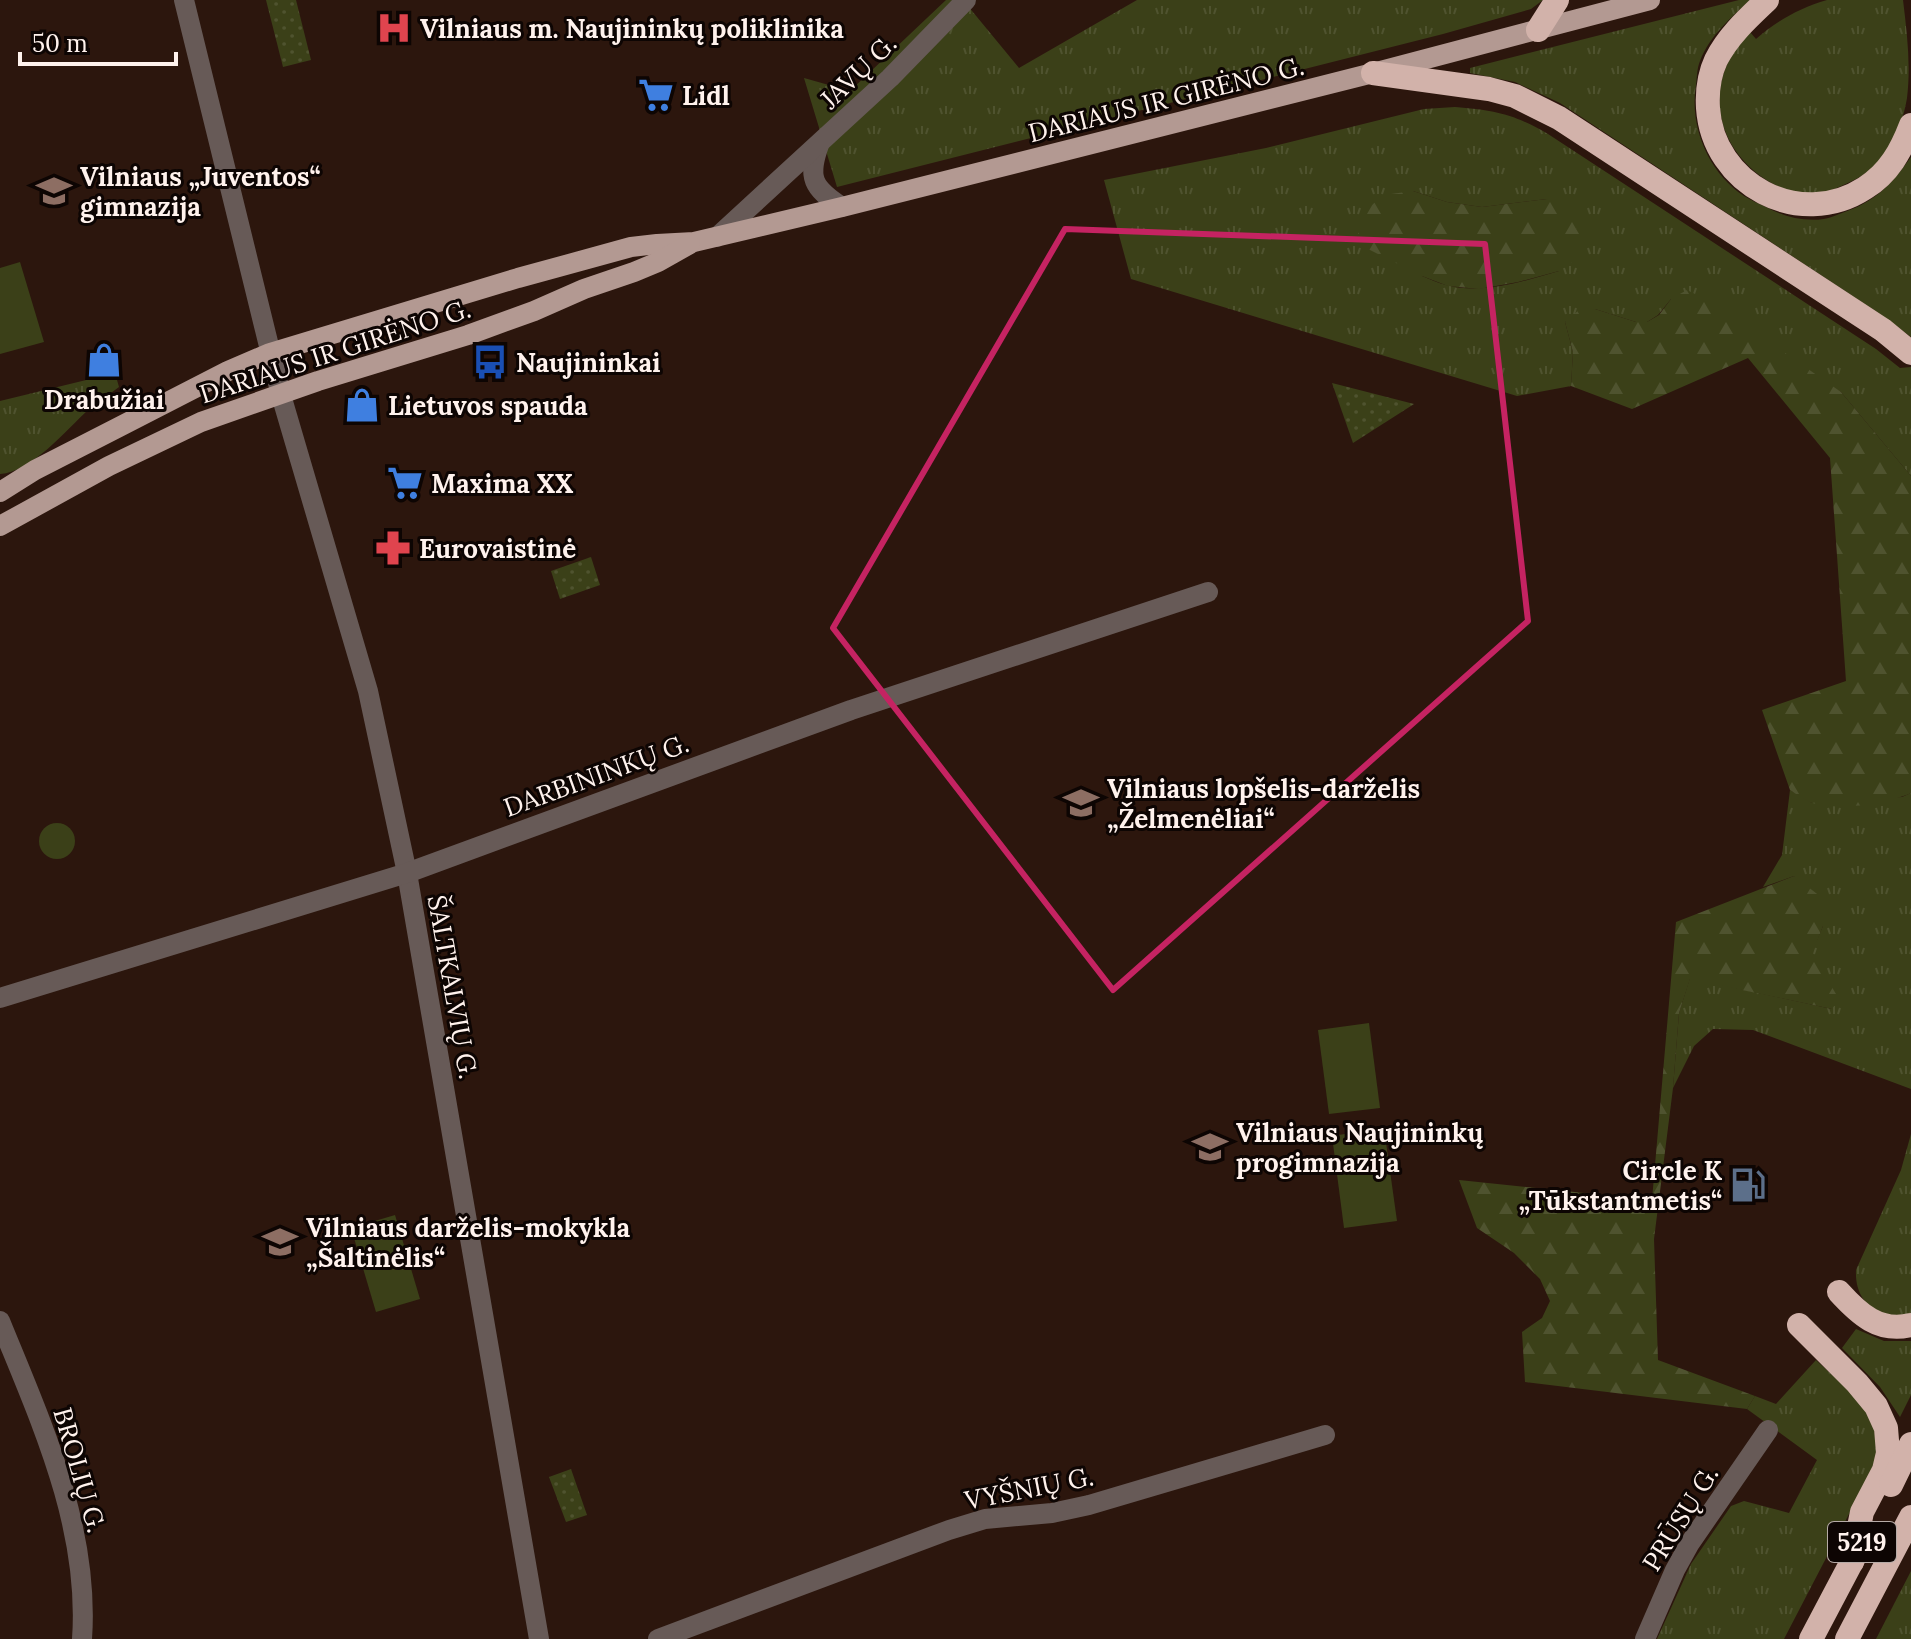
<svg xmlns="http://www.w3.org/2000/svg" width="1911" height="1639" font-family="Lora,serif">
<defs>
<pattern id="grass-tufts" width="24" height="20" patternUnits="userSpaceOnUse" patternTransform="scale(2)"><rect width="24" height="20" fill="#3b4018"/><path d="M3 7l-1-3M5 7V3M7 7l1-3M15 17l-1-3M17 17v-4M19 17l1-3" fill="none" stroke="#4f532f"/></pattern>
<pattern id="forest-firs" width="22" height="20" patternUnits="userSpaceOnUse" patternTransform="scale(2)"><rect width="22" height="20" fill="#3b4018"/><path d="M5 1l3.5 6h-7zM16 11l3.5 6h-7z" fill="#4f532f"/></pattern>
<pattern id="park-dots" width="8" height="8" patternUnits="userSpaceOnUse" patternTransform="scale(2)"><rect width="8" height="8" fill="#3b4018"/><path d="M2 2h.1M6 6h.1" fill="none" stroke="#4f532f" stroke-width="1.8" stroke-linecap="round"/></pattern>
</defs>
<rect width="100%" height="100%" fill="#2c160d"/>
<g fill="url(#grass-tufts)" fill-rule="evenodd">
<path d="M946,0H963L1019,68L1137,0H1543L1531,9L1443,34L837,187L804,78L850,91Z"/>
<path d="M1739,0H1750C1731,18 1710,35 1700,61C1697,68 1697,77 1696,85C1689,126 1708,172 1744,196C1751,200 1759,204 1766,207C1784,217 1804,222 1824,219C1830,218 1836,215 1842,213C1875,202 1891,185 1911,157V337L1883,316L1560,103L1515,82L1470,73V68Z"/>
<path d="M1827,0H1903C1907,33 1911,65 1907,98C1901,133 1885,166 1852,181C1839,187 1826,194 1811,194C1796,195 1777,187 1765,179C1712,144 1703,78 1750,32L1756,39C1778,20 1800,8 1827,0Z"/>
<path d="M1455,107C1494,110 1514,114 1548,134L1876,349L1900,368L1911,367V476L1841,392L1671,299L1658,315L1647,322H1636L1595,309L1565,322L1573,352L1571,386L1517,396L1131,279L1104,180L1266,148L1424,109ZM1413,191L1447,202L1482,207L1547,199L1559,271C1524,281 1483,295 1446,285C1438,283 1430,279 1422,276Z"/>
<path d="M115,373L119,387C110,394 99,401 89,409C66,430 32,472 0,474V401Z"/>
<path d="M1790,790L1812,803L1902,797L1911,793V1089L1753,1030L1713,1029L1694,1046L1673,1088L1679,1013L1690,978L1832,1009L1811,954L1823,926L1794,876L1763,887L1782,855Z"/>
<path d="M1911,1134V1316C1903,1316 1892,1319 1885,1316C1864,1307 1855,1291 1856,1270L1901,1170Z"/>
<path d="M1856,1329L1884,1341H1911V1395L1900,1417L1880,1387L1842,1348Z"/>
<path d="M1816,1360C1838,1381 1871,1405 1877,1436C1878,1444 1876,1454 1876,1462L1784,1639H1657L1691,1564L1731,1506L1744,1501L1789,1513L1817,1460L1747,1409L1755,1396L1776,1404Z"/>
<path d="M1911,1571V1639H1876Z"/>
</g>
<g fill="url(#forest-firs)">
<path d="M1413,191L1447,202L1482,207L1547,199L1569,214L1584,242L1575,260L1559,271L1518,282L1479,289L1448,286L1422,276L1368,249L1358,234L1362,213L1384,195Z"/>
<path d="M1687,290L1715,304L1841,392L1911,476V793C1887,804 1838,811 1812,803C1804,800 1796,794 1790,790L1762,710L1846,681L1830,458L1748,358L1632,409L1571,386L1573,352L1565,322L1579,310L1595,309L1636,322H1647L1659,315L1671,299Z"/>
<path d="M1794,876L1821,897L1823,926L1812,954L1839,999L1832,1009L1690,979L1679,1013L1673,1088L1654,1239L1658,1360L1755,1396L1747,1409L1525,1382L1522,1332L1542,1318L1550,1301L1540,1279L1514,1253L1477,1228L1459,1180L1652,1200L1676,922Z"/>
</g>
<g fill="url(#park-dots)">
<path d="M266,0H296L311,60L283,67Z"/>
<path d="M1332,383L1414,404L1353,443Z"/>
<path d="M591,557L600,585L560,599L551,571Z"/>
<path d="M571,1469L587,1515L566,1522L549,1477Z"/>
</g>
<g fill="#3b4018">
<path d="M20,262L44,342L0,354V268Z"/>
<circle cx="57" cy="841" r="18"/>
<path d="M1369,1023L1380,1108L1329,1114L1318,1030Z"/>
<path d="M1384,1128L1397,1221L1344,1228L1332,1136Z"/>
<path d="M395,1215L420,1299L376,1312L351,1228Z"/>
</g>
<g fill="none" stroke-linecap="round" stroke-linejoin="round">
<g stroke="#675a57" stroke-width="20">
<path d="M184,0L281,395L368,691L407,873L539,1639"/>
<path d="M819,145C807,178 813,188 842,207"/>
<path d="M717,237L890,78L966,0"/>
<path d="M0,998L407,873L851,710L1208,592"/>
<path d="M0,1321C41,1422 90,1527 82,1639"/>
<path d="M658,1639L949,1530L985,1519L1052,1513L1089,1505L1325,1435"/>
<path d="M1645,1639L1675,1570L1690,1543L1768,1430"/>
</g>
<g stroke="#b39992" stroke-width="20">
<path d="M0,492L35,470L119,427L228,371L270,353L518,278L631,247L657,244L694,242L842,207L1373,73L1650,0"/>
<path d="M0,526L109,466L201,422L318,381L468,335L534,311L584,289L634,272L658,262L690,244"/>
</g>
<g stroke="#d2b2aa" stroke-width="24">
<path d="M1767,0C1748,18 1728,36 1716,60C1709,75 1707,91 1708,108C1713,184 1799,231 1865,188C1889,173 1901,151 1911,125"/>
<path d="M1538,30L1557,0"/>
<path d="M1373,73L1489,89L1515,96L1559,118L1883,330L1911,353"/>
<path d="M1839,1292C1859,1314 1879,1333 1911,1325"/>
<path d="M1799,1325L1857,1383L1876,1406L1886,1428L1888,1453L1884,1470L1862,1512L1852,1562"/>
<path d="M1891,1485L1911,1444"/>
<path d="M1811,1639L1858,1550"/>
<path d="M1847,1639L1911,1517"/>
</g>
</g>
<path fill="none" stroke="#c52362" stroke-width="6" stroke-linejoin="round" d="M1065,229L1485,244L1528,621L1113,990L833,628Z"/>
<defs>
<g id="hospital-bare" transform="scale(2.76)"><path d="M-5-5h3v3.5h4V-5h3V5h-3V1.5h-4V5h-3Z" fill="#e0444e" stroke="#0d0503" stroke-width="2.5" paint-order="stroke"/></g>
<g id="supermarket-bare" transform="scale(2.76)"><path d="M-6-5.5h2.5l.6 2H6L4.5 2H-2.5L-4.4-4H-6ZM-1.5 3.2a1.3 1.3 0 1 0 .1 0ZM3 3.2a1.3 1.3 0 1 0 .1 0Z" fill="#3f7fe0" stroke="#0d0503" stroke-width="2.5" paint-order="stroke"/></g>
<g id="school-bare" transform="scale(2.76)"><path d="M0-5L7-2L0 1L-7-2ZM-4 1L0 2.5L4 1V4Q0 6-4 4Z" fill="#8d6e63" stroke="#0d0503" stroke-width="2.5" paint-order="stroke"/></g>
<g id="shop-bare" transform="scale(2.76)"><path d="M-5-2.5h2.3a2.7 3.5 0 0 1 5.4 0H5L5.5 6h-11ZM-1.5-2.5h3a1.5 2.3 0 0 0-3 0Z" fill="#3f7fe0" stroke="#0d0503" stroke-width="2.5" paint-order="stroke"/></g>
<g id="bus-bare" transform="scale(2.76)"><path d="M-5-6H5V4H4V6H2V4H-2V6H-4V4H-5ZM-3.5-4V0h7V-4ZM-3.5 1.2v1.5H-2V1.2ZM2 1.2v1.5H3.5V1.2Z" fill="#1a4fb4" stroke="#0d0503" stroke-width="2.5" paint-order="stroke"/></g>
<g id="pharmacy-bare" transform="scale(2.76)"><path d="M-2-6h4v4h4v4h-4v4h-4v-4h-4v-4h4Z" fill="#e0444e" stroke="#0d0503" stroke-width="2.5" paint-order="stroke"/></g>
<g id="fuel-bare" transform="scale(2.76)"><path d="M-5.5-6h7V0h2V4h1.3V-2.5L3-4.5l.8-.8L6-3V5H2.5V1h-1V6h-7ZM-4.2-4.7v3.2H.2V-4.7Z" fill="#5c6f8a" stroke="#0d0503" stroke-width="2.5" paint-order="stroke"/></g>
</defs>
<g fill-rule="evenodd">
<use href="#hospital-bare" x="394" y="28"/>
<use href="#supermarket-bare" x="656" y="95"/>
<use href="#school-bare" x="54" y="191"/>
<use href="#shop-bare" x="104" y="360"/>
<use href="#bus-bare" x="490" y="362"/>
<use href="#shop-bare" x="362" y="405"/>
<use href="#supermarket-bare" x="405" y="483"/>
<use href="#pharmacy-bare" x="393" y="548"/>
<use href="#school-bare" x="1081" y="803"/>
<use href="#school-bare" x="1210" y="1147"/>
<use href="#fuel-bare" x="1748" y="1185"/>
<use href="#school-bare" x="280" y="1242"/>
</g>
<g text-anchor="middle" dominant-baseline="central" stroke-width="6" stroke-linejoin="round" paint-order="stroke">
<rect fill="#0d0503" stroke="#b6aba7" stroke-width="2" x="1828" y="1522" width="68" height="40" rx="6"/>
<g font-size="24" font-weight="bold" fill="#fff2ed">
<text x="1862" y="1542">5219</text>
</g>
<g font-size="26" font-weight="bold" fill="#fff2ed" stroke="#0d0503" text-anchor="start">
<text x="420" y="28">Vilniaus m. Naujininkų poliklinika</text>
<text x="682" y="95">Lidl</text>
<text x="80" y="176">Vilniaus „Juventos“<tspan x="80" dy="30">gimnazija</tspan></text>
<text x="516" y="362">Naujininkai</text>
<text x="104" y="399" text-anchor="middle">Drabužiai</text>
<text x="388" y="405">Lietuvos spauda</text>
<text x="431" y="483">Maxima XX</text>
<text x="419" y="548">Eurovaistinė</text>
<text x="1107" y="788">Vilniaus lopšelis-darželis<tspan x="1107" dy="30">„Želmenėliai“</tspan></text>
<text x="1236" y="1132">Vilniaus Naujininkų<tspan x="1236" dy="30">progimnazija</tspan></text>
<text x="1722" y="1170" text-anchor="end">Circle K<tspan x="1722" dy="30">„Tūkstantmetis“</tspan></text>
<text x="306" y="1227">Vilniaus darželis-mokykla<tspan x="306" dy="30">„Šaltinėlis“</tspan></text>
</g>
<g font-size="26" fill="#fff2ed" stroke="#0d0503">
<text transform="translate(858 71) rotate(-44)">JAVŲ G.</text>
<text transform="translate(1166 99) rotate(-14)">DARIAUS IR GIRĖNO G.</text>
<text transform="translate(335 351) rotate(-18)">DARIAUS IR GIRĖNO G.</text>
<text transform="translate(596 775) rotate(-20)">DARBININKŲ G.</text>
<text transform="translate(453 987) rotate(80)">ŠALTKALVIŲ G.</text>
<text transform="translate(80 1470) rotate(74)">BROLIŲ G.</text>
<text transform="translate(1029 1488) rotate(-11)">VYŠNIŲ G.</text>
<text transform="translate(1680 1518) rotate(-58)">PRŪSŲ G.</text>
</g>
</g>
<path d="M20 52v12h156v-12" fill="none" stroke="#fff2ed" stroke-width="4"/>
<text x="32" y="52" font-size="24" fill="#fff2ed" stroke="#0d0503" stroke-width="6" paint-order="stroke">50 m</text>
</svg>
